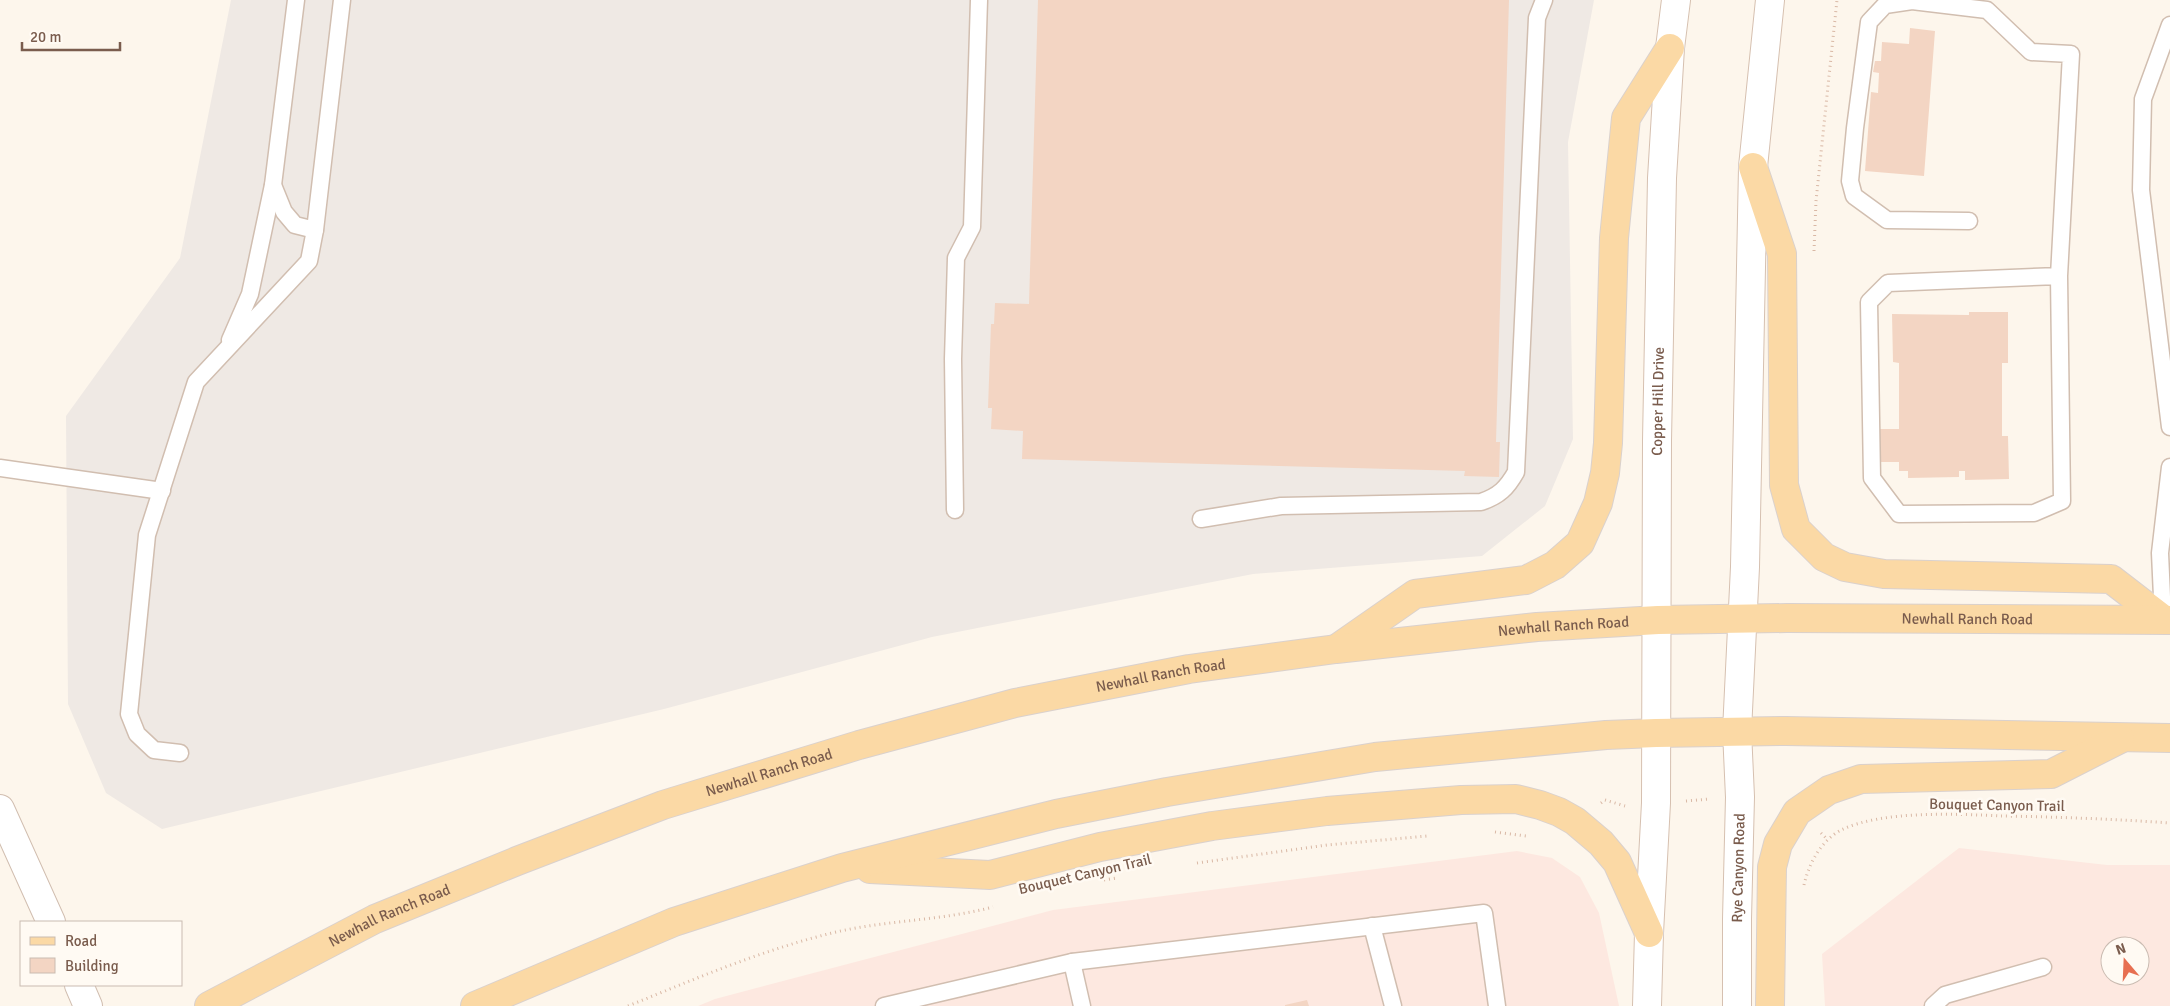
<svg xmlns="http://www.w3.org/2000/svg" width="2170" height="1006" font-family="Signika,sans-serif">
<rect width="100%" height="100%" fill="#fdf6ec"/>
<g fill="#fde8e0" fill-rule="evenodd">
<path d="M1959,848L2107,865H2170V1006H1825L1822,954ZM2110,946H2140V976H2110Z"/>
<path d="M1517,851L1552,858L1580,877L1599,913L1619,1006H698L715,999L1053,910Z"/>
</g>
<path fill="#efe9e4" d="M231,0H1594L1568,142L1573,439L1545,506L1482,556L1253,574L932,637L664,709L162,829L106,793L68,704L66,416L180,258Z"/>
<g fill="#f3d5c3">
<path d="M1038,0H1509L1496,442H1500L1499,477L1464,476L1465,471L1022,459L1023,431L991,429L992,408H988L991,324H994L995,303L1029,304Z"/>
<path d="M1910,28L1935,31L1924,176L1865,171L1871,92L1878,93L1879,73L1873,72L1875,61H1881L1882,42L1909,44Z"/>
<path d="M1969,312H2008V363H2002V436H2008L2009,479L1965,480V471H1959V477L1908,478V471H1899V462H1879V429H1899V363L1893,362L1892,314L1969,315Z"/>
<path d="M1307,1000L1309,1006H1285V1005Z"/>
</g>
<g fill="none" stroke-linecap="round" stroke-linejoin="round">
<g stroke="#d1beb0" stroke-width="19">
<g id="lane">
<path d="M2170,25L2143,99L2141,190L2170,427"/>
<path d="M273,185L284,212L295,225L315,230"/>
<path d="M1969,221L1887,220L1854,196L1850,181L1855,128L1869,22L1885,5L1912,1L1987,10L2031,52L2071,54L2059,276L2062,501L2034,513L1899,514L1872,478L1869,302L1888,283L2059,276"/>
<path d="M230,340L250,294L273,185L296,0"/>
<path d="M0,468L162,491"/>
<path d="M955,510L953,359L956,258L972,227L979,0"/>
<path d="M1201,519L1281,506L1481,502C1499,496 1507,488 1516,472L1537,18L1544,0"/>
<path d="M2163,619L2160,553L2170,467"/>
<path d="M180,753L154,750L137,734L129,714L147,535L196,382L309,261L315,230L342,0"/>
<path d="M1372,926L1393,1006"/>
<path d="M1072,962L1082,1006"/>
<path d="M884,1006L1072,962L1484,913L1497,1006"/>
<path d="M1933,1006L1945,995L2043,967"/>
</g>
</g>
<g stroke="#d1beb0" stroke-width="30">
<g id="street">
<path d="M0,809L51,922"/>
<path d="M79,985L88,1006"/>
</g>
</g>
<g stroke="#d6c0b0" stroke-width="30">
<g id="secondary">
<path id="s1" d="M1647,1006L1649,933L1656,803L1657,441L1662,178L1670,48L1676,0"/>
<path id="s2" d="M1737,1006V919L1740,797L1737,731L1745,567L1753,167L1770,0"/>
</g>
</g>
<g stroke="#dad1cd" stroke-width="30">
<g id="primary">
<path d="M1753,167L1782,254L1784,485L1796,529L1824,557L1845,567L1884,574L2111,579L2163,619"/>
<path d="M1339,647L1415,594L1526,580L1555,565L1580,543L1598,503L1605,473L1608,443L1614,238L1626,118L1670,48"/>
<path d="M870,869L990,875L1100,847L1212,826L1327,811L1461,800L1516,799L1540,805L1559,812L1575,821L1601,843L1617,862L1649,933"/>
<path id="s3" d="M209,1006L375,919L517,861L663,805L859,745L1015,703L1189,669L1336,649L1537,627L1658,620L1787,618L2170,620"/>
<path d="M475,1006L674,922L842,868L1056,814L1167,792L1375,757L1606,735L1656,733L1786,731L2170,738"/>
<path d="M1770,1006L1772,867L1778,844L1797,812L1829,790L1861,779L2051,774L2120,739"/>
</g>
</g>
<g stroke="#d9b8a5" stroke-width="3" stroke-dasharray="1 4" stroke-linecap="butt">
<path d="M1814,251L1816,201L1837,0"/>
<path d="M1686,801L1710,799"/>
<path d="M1601,803L1605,800L1625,806"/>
<path d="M1495,832L1526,836"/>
<path d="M1821,833L1828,840"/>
<path d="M1197,863L1327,845L1427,836"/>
<path d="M1104,880L1117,878"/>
<path d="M1804,885C1809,863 1821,841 1841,830C1883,810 1957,814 2003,816C2059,817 2114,819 2170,823"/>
<path d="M628,1006C695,979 762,950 832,933C885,920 940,921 993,907"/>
</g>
<use href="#lane" stroke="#fff" stroke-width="16"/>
<use href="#street" stroke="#fff" stroke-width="28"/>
<use href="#secondary" stroke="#fff" stroke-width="28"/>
<use href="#primary" stroke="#fbd9a5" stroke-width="28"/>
</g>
<g text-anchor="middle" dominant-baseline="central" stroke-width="5" stroke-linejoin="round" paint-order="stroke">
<g font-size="15" fill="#7a5c4d" stroke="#fffaf3">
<text stroke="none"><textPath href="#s1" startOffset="605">Copper Hill Drive</textPath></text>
<text stroke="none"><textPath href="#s3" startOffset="1822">Newhall Ranch Road</textPath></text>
<text stroke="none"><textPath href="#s3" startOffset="1418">Newhall Ranch Road</textPath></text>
<text stroke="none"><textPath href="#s3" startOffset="1012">Newhall Ranch Road</textPath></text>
<text stroke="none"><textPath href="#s3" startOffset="608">Newhall Ranch Road</textPath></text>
<text transform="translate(1997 805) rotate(1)">Bouquet Canyon Trail</text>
<text stroke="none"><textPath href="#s2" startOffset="138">Rye Canyon Road</textPath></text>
<text transform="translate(1085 874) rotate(-13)">Bouquet Canyon Trail</text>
<text stroke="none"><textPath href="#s3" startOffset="202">Newhall Ranch Road</textPath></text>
</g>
</g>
<rect x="20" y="921" width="162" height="65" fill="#fffaf3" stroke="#cabbb1"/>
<rect x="30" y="937" width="25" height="8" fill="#fbd9a5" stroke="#cabbb1"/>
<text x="65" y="946" font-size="15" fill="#7a5c4d">Road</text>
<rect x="30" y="958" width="25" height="15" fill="#f3d5c3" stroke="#cabbb1"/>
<text x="65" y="971" font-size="15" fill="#7a5c4d">Building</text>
<g transform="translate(2125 961) rotate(341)"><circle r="24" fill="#fffaf3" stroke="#cabbb1"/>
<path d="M0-4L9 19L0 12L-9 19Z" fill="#e76f51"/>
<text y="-8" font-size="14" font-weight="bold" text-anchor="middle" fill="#7a5c4d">N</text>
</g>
<path d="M22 42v8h98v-8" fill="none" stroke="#7a5c4d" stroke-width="2.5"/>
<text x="30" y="42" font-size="15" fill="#7a5c4d" stroke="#fffaf3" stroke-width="4" paint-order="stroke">20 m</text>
</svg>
